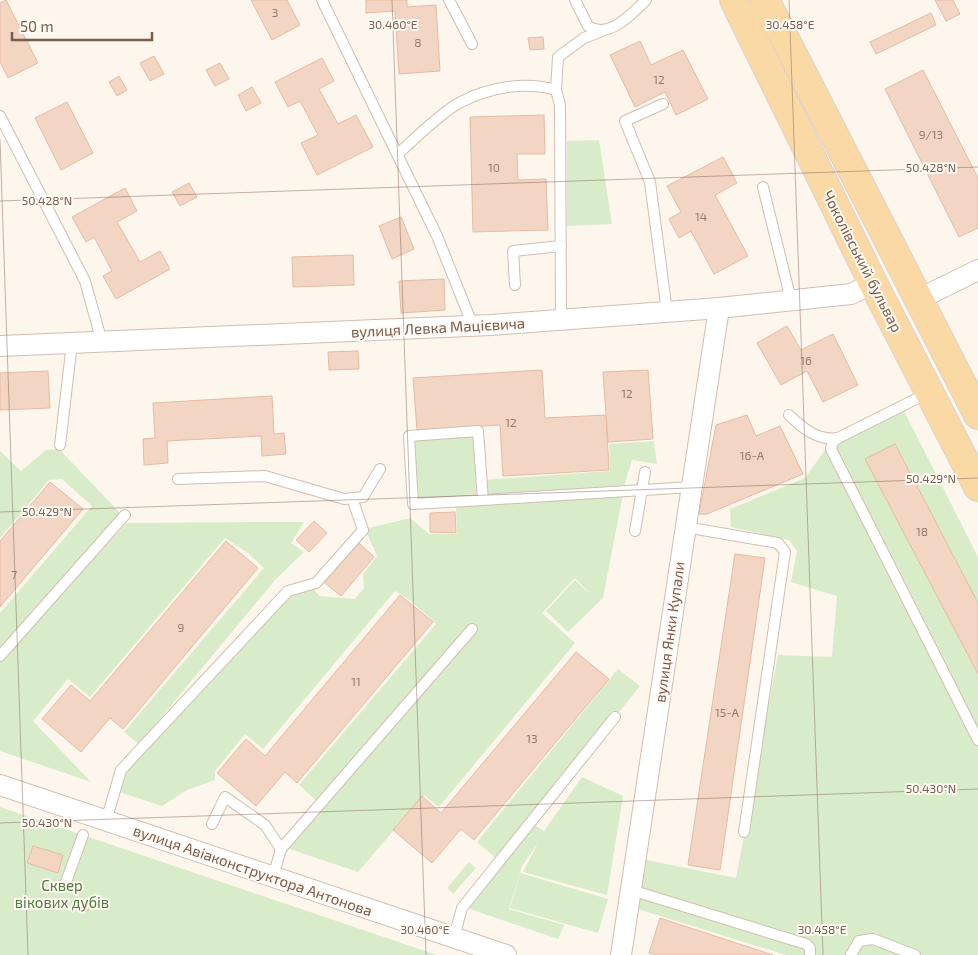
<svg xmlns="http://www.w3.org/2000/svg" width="978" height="955" font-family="'Exo 2',sans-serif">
<rect width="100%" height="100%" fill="#fdf6ec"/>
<g fill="#d8ecc9">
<path d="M599,140L612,224L567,226V141Z"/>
<path d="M904,411L978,557V955H786L638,909L646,860L736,878L778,655L832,657L837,596L791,582L797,551L789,540L731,527L730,509L805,478L825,450Z"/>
<path d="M474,434L476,494L417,498L412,438Z"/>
<path d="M654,441L657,464L632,460L623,490L485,498L483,480L610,471L609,444Z"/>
<path d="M59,449L120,513L0,648V613L92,506L62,479L49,480L0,538V451L21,471L46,450Z"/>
<path d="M623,494L603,598L568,632L546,611L575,580L592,596L575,578L542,613L575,643L439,807L424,795L358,872L284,847L319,803L299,785L436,624L411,601L395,591L263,749L245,734L215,771V780L187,790L162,806L116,791L123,771L289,594L312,586L319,596L355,599L364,588L363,574L377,556L365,529L410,518L429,534H457L456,504Z"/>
<path d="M255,522H304L291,543L304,552L276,579L139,744L124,732L264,568L249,554L225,538L90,697L68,679L33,721L91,782L0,751V659L127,523Z"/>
<path d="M618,669L640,686L530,822L544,831L582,777L623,796L607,895L523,872L538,843L522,866L509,909L564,925L558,939L464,907L498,860L477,842Z"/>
<path d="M0,807L437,955H0Z"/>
<path d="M469,862L476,868L453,894L447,888Z"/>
<path d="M520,873L608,899L598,933L510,908Z"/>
</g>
<g fill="#f3d5c3" stroke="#e6bba3">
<path d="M6,0L38,63L8,78L0,62V3Z"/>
<path d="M251,0H287L300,25L272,40Z"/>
<path d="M366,0H407V7L436,5L440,71L399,74L395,11L366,13Z"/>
<path d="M935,0H953L960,14L946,21Z"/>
<path d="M931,13L936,25L876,54L870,42Z"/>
<path d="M543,37L544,49L530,50L528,38Z"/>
<path d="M640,41L651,65L683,50L708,99L676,115L665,92L635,107L610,55Z"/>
<path d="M154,56L164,74L150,81L140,63Z"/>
<path d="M322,58L334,81L319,89L338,124L356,115L373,147L317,175L301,143L318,135L300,101L288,107L275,82Z"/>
<path d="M220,63L229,79L215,86L206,70Z"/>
<path d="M923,70L978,178V228L959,237L885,89Z"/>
<path d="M119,76L127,90L117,96L109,82Z"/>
<path d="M252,87L261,103L246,111L238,95Z"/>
<path d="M67,102L93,153L61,170L35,118Z"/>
<path d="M544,115L545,154H517L518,180L546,179L548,230L473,232L470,117Z"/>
<path d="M723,157L737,183L715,195L748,256L714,274L691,231L679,238L669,219L681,212L667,186Z"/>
<path d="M189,183L197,197L180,206L172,192Z"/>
<path d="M125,188L137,211L117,222L140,262L160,251L170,269L116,299L103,276L112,271L94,237L86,242L72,217Z"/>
<path d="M401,217L414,249L392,259L379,226Z"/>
<path d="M353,255L354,285L293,287L292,257Z"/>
<path d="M444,279L445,310L401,313L399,281Z"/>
<path d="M787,326L801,350L833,334L858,385L823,402L807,371L781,385L757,343Z"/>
<path d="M358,351L359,369L329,370L328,352Z"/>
<path d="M542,370L545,418L606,415L609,470L503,476L500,425L417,430L413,378Z"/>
<path d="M648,370L653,439L608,442L603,372Z"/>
<path d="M48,371L50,408L0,410V373Z"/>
<path d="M272,396L274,434L284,433L286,454L262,456L261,436L167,441L168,463L144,465L143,439L155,438L153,403Z"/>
<path d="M747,415L756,436L780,426L803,474L707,514H699L716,425Z"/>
<path d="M895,444L978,603V674L865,459Z"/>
<path d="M50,482L83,509L0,607V541Z"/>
<path d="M455,512L456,533L430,532V513Z"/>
<path d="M314,521L327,533L309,552L296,540Z"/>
<path d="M226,541L258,568L123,729L110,718L81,752L42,719L71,685L90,701Z"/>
<path d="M359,543L374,557L341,596L324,582Z"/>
<path d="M735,554L765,558L720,870L688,865Z"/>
<path d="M400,595L433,622L297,783L285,772L256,806L217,773L246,739L265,756Z"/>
<path d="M576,652L609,679L474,840L461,829L432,863L393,830L422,796L441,813Z"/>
<path d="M33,846L63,855L58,873L27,863Z"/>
<circle cx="85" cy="906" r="5.5"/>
<path d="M660,918L773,955H657L649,953Z"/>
</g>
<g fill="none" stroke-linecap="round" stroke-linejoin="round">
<g stroke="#d1beb0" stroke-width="12">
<g id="service">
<path d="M322,0L437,236L473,326"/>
<path d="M449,0L472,44"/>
<path d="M575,0L588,26C608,40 632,14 646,0"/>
<path d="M556,90L558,57L584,38L602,31"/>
<path d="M663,104L625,121L650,182L667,312"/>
<path d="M0,116L85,281L102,342"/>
<path d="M398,154C413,140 444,110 461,102C490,87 525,81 556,90L560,105L561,320"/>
<path d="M763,187L791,300"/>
<path d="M515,285L513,251L561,246"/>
<path d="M928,393L838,438L833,442L831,449L978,740"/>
<path d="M789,415C802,428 818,441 838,438"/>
<path d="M60,445L72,343"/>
<path d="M178,479L265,476L344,499L363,497L380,469"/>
<path d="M483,500L413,504L409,436L478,431L483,500L691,487"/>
<path d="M685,527L778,543L785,552L744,832"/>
<path d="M635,531L645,472"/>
<path d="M0,656L125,515"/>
<path d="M106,821L121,770L288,591L316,583L363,530L352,498"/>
<path d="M212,824L225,797L265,825L281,849"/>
<path d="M273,877L281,849L472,629"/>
<path d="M66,882L83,835"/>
<path d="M631,890L806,944L810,948V955"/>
<path d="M454,937L462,908L615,717"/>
<path d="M851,955L859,941L873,939L915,955"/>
</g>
</g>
<g stroke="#d1beb0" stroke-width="22">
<g id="minor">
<path d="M919,299L978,270"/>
<path d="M0,346L491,325L719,308L851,294L873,283"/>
<path d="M0,785L506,955"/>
<path d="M621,955L719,308"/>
</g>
</g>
<g stroke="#dad1cd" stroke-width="30">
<g id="primary">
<path d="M734,0L873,283L978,487"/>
<path d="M765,0L978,415"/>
</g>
</g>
<use href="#service" stroke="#fff" stroke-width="10"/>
<use href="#minor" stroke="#fff" stroke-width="20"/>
<use href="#primary" stroke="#fbd9a5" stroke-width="28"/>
</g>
<path fill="none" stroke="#7a5c4d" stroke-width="1" stroke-opacity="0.45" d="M392,0L426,955M789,0L823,955M0,140L28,955M0,201L978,167M0,512L978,478M0,823L978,789"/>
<g text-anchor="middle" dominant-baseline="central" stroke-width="4" stroke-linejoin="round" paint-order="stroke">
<g font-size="12" fill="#987a6a">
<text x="275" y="12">3</text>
<text x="418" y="42">8</text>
<text x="659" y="79">12</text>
<text x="931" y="134">9/13</text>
<text x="494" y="167">10</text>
<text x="701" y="216">14</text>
<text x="806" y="360">16</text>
<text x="627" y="393">12</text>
<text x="511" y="422">12</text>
<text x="752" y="455">16-А</text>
<text x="922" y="531">18</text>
<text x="14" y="574">7</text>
<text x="181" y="627">9</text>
<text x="356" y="681">11</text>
<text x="727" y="712">15-А</text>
<text x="532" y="738">13</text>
</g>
<g font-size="15" fill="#7a5c4d" stroke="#fffaf3">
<text transform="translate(863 261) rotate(63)">Чоколівський бульвар</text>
<text transform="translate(438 327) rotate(-3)">вулиця Левка Мацієвича</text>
<text transform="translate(669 632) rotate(-82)">вулиця Янки Купали</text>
<text transform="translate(253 870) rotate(19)">вулиця Авіаконструктора Антонова</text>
</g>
<g font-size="15" fill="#537a41" stroke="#fffaf3">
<text x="62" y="885">Сквер<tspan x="62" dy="17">вікових дубів</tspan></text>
</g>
</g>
<g font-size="12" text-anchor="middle" fill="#7a5c4d" stroke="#fffaf3" stroke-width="4" stroke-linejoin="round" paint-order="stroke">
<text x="393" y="29">30.460°E</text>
<text x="790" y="29">30.458°E</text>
<text x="931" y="172">50.428°N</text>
<text x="47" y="205">50.428°N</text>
<text x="931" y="483">50.429°N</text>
<text x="47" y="516">50.429°N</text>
<text x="931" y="793">50.430°N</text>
<text x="47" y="827">50.430°N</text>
<text x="425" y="934">30.460°E</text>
<text x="822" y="934">30.458°E</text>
</g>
<path d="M12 32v8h140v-8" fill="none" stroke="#7a5c4d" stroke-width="2.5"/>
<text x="20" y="32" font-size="15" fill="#7a5c4d" stroke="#fffaf3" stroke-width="4" paint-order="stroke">50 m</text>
</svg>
